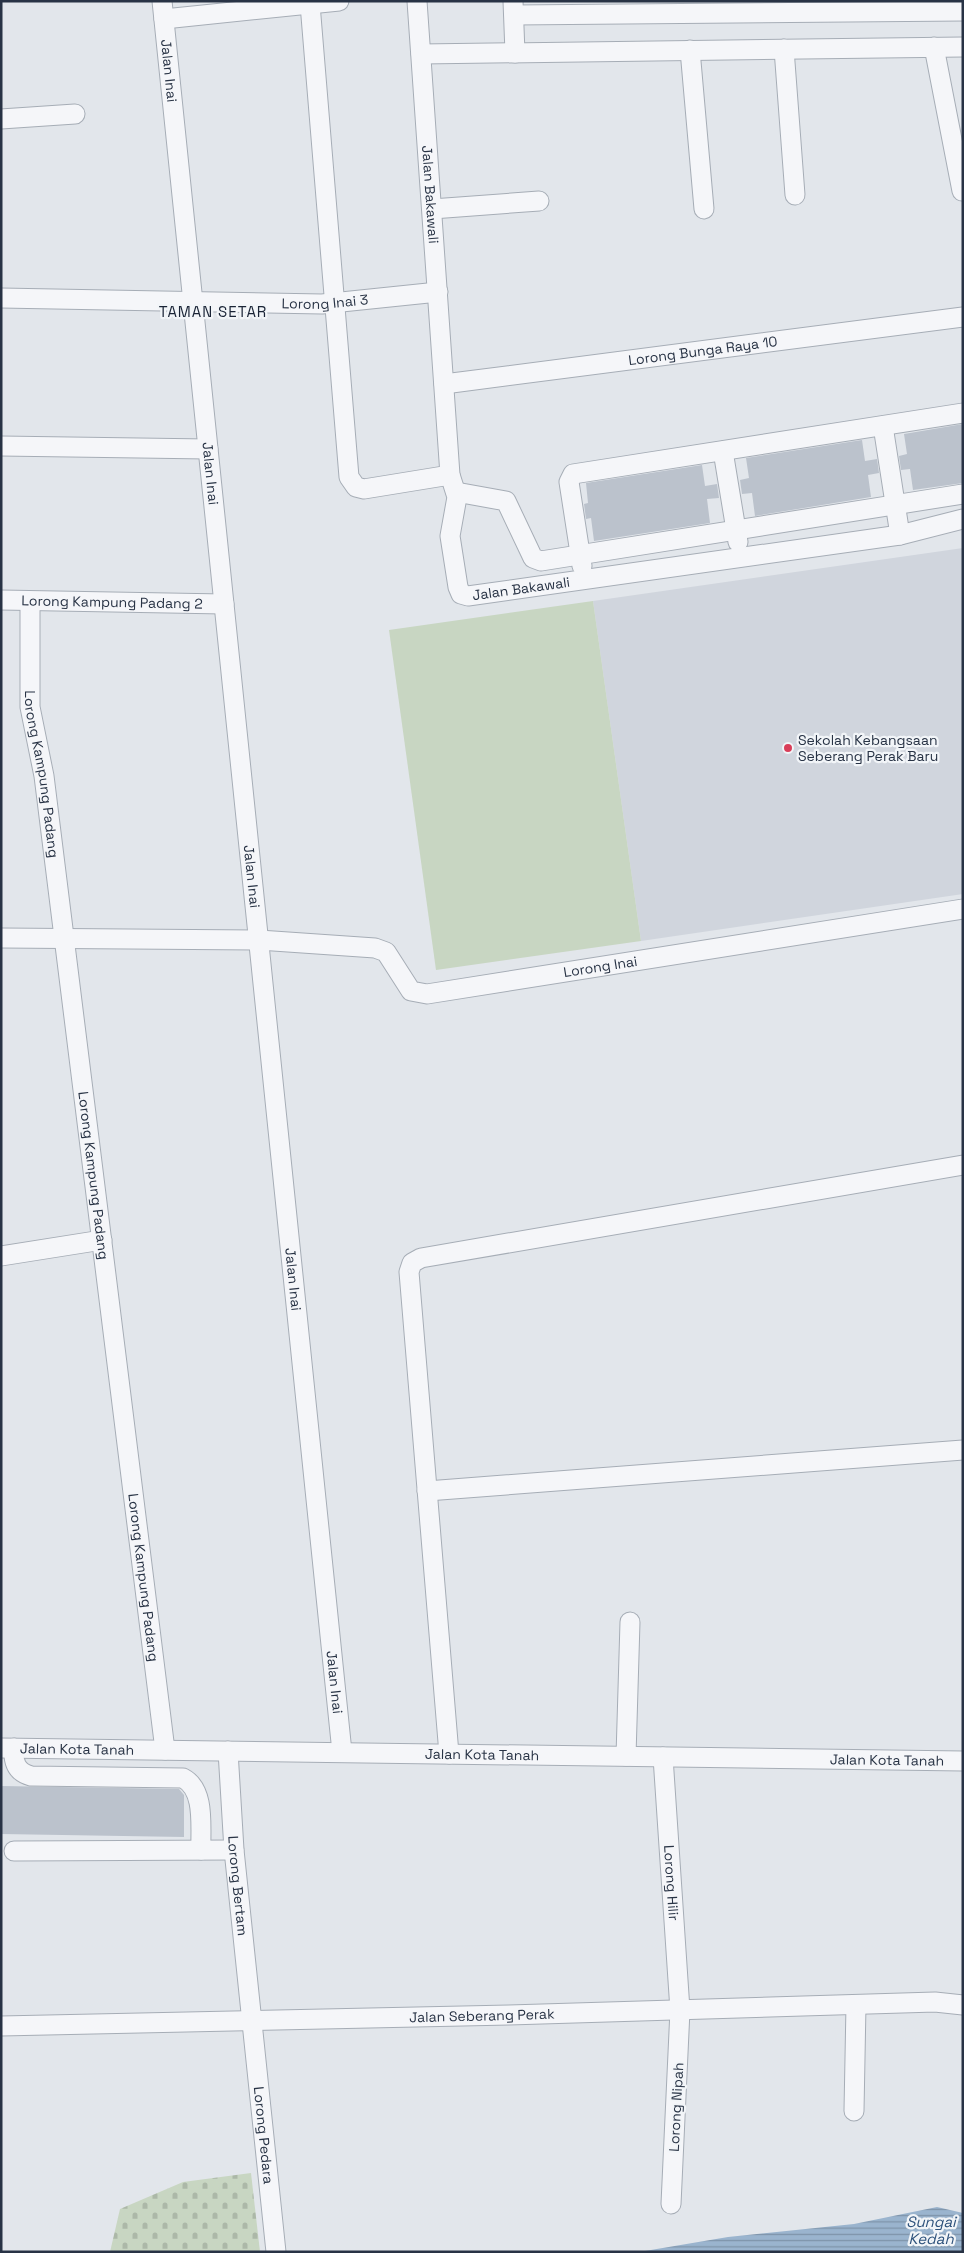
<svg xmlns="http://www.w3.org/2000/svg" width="964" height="2253" font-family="'Space Grotesk',sans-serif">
<defs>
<pattern id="cemetery-stones" width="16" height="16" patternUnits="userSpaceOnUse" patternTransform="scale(1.25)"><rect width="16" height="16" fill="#c8d6c2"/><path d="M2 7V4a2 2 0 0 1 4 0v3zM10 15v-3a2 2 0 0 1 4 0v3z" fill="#acb8a8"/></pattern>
<pattern id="water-rules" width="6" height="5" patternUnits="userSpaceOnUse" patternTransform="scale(1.25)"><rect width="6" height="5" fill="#9ab4ce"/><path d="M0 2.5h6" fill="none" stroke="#7e93a9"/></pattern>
</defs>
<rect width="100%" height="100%" fill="#e2e6eb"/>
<path fill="#d0d5dd" d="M963,548V894L641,941L593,601Z"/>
<path fill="url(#cemetery-stones)" d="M251,2173L260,2252H110L120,2209L183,2182Z"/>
<path fill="#c8d6c2" d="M593,601L641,941L436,970L389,630Z"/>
<path fill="url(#water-rules)" d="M937,2207L963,2213V2252H639L728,2237L854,2224Z"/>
<g fill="#bbc2cc">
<path d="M963,424V483L913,490L910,469L901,470L899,456L907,454L904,434Z"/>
<path d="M862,440L865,461L877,459L879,473L868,475L871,497L755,516L752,493L742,494L740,480L749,478L746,458Z"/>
<path d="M702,465L705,486L717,484L719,498L707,499L710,523L594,541L591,518L586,519L584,504L588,503L586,483Z"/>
<path d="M1,1786L179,1789L184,1795V1837L1,1834Z"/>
</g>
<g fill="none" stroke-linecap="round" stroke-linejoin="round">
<g stroke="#a6adb6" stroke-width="21">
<g id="minor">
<path id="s1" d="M162,1L342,1752"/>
<path id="s2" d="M417,1L450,475L457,497L450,536L458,587L461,594L468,596L900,535L963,519"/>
<path d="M513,1L515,53"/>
<path d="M310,4L349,477L356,487L364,489L450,475"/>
<path d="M514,15L963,11"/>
<path d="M164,19L339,1"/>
<path d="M934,47L962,191"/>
<path d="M784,49L795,195"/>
<path d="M690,50L704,209"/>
<path d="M421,54L963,47"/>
<path d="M1,119L75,114"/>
<path d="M432,209L539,201"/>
<path id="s3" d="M1,298L322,304L438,292"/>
<path id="s4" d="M444,384L963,317"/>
<path d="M883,426L900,535"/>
<path d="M1,446L208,449"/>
<path d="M723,451L738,542"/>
<path d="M456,492L506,501L533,558L541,561L963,494"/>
<path d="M582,566L569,482L573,474L963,413"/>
<path id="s5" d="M1,600L224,604"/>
<path id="s6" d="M30,601V707L44,776L165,1750"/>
<path id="s7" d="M1,938L259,940L375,948L386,952L411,991L427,994L963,909"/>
<path d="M1,1256L102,1240"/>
<path d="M427,1491L963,1450"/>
<path id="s8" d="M1,1748L963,1761"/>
<path d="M14,1748C13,1762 16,1772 31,1776L183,1778C206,1790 200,1828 201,1850"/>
<path id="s9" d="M228,1751L234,1850L276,2252"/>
<path d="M449,1754L409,1272L412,1263L421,1258L963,1165"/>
<path d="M626,1756L630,1622"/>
<path id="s10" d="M663,1757L680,2010L671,2204"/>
<path d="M14,1851L234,1850"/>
<path id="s11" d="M1,2026L509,2015L935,2002L963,2005"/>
<path d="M854,2111L856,2005"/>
</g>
</g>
<use href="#minor" stroke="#f5f6f9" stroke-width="19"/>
</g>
<circle fill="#d93e59" stroke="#f2f5f8" stroke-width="2" cx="788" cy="748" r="5"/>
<g text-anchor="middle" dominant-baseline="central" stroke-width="4.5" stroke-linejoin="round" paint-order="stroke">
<g font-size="14" fill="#283345" stroke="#f2f5f8">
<text stroke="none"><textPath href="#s1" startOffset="70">Jalan Inai</textPath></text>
<text stroke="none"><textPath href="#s2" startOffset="194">Jalan Bakawali</textPath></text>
<text stroke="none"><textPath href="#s3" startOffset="324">Lorong Inai 3</textPath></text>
<text stroke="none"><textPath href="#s4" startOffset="261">Lorong Bunga Raya 10</textPath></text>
<text stroke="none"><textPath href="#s1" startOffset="475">Jalan Inai</textPath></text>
<text stroke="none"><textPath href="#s2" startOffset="658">Jalan Bakawali</textPath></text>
<text stroke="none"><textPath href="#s5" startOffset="111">Lorong Kampung Padang 2</textPath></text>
<text stroke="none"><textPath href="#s6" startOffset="174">Lorong Kampung Padang</textPath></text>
<text stroke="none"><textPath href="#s1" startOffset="880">Jalan Inai</textPath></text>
<text stroke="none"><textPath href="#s7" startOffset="624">Lorong Inai</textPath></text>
<text stroke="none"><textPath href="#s6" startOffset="579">Lorong Kampung Padang</textPath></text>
<text stroke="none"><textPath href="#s1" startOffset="1285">Jalan Inai</textPath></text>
<text stroke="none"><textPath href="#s6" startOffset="984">Lorong Kampung Padang</textPath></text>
<text stroke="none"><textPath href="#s1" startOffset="1690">Jalan Inai</textPath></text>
<text stroke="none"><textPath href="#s8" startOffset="76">Jalan Kota Tanah</textPath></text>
<text stroke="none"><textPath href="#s8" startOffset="481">Jalan Kota Tanah</textPath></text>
<text stroke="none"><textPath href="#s8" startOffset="886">Jalan Kota Tanah</textPath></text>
<text stroke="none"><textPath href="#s10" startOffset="126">Lorong Hilir</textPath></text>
<text stroke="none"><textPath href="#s9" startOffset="135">Lorong Bertam</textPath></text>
<text stroke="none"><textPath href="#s11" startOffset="481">Jalan Seberang Perak</textPath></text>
<text transform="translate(676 2107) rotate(-87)">Lorong Nipah</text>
<text stroke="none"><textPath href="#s9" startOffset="386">Lorong Pedara</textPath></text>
</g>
<g font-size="14" fill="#283345" stroke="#f2f5f8" text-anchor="start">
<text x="798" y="740">Sekolah Kebangsaan<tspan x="798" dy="16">Seberang Perak Baru</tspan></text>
</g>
<g font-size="15" letter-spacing="1" fill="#1a2436" stroke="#f2f5f8">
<text x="213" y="311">TAMAN SETAR</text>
</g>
<g font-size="15" font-style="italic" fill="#2f537c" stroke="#f2f5f8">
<text x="931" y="2221">Sungai<tspan x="931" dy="17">Kedah</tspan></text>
</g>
</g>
<rect width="964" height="2253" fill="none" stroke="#283345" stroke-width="5"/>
</svg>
